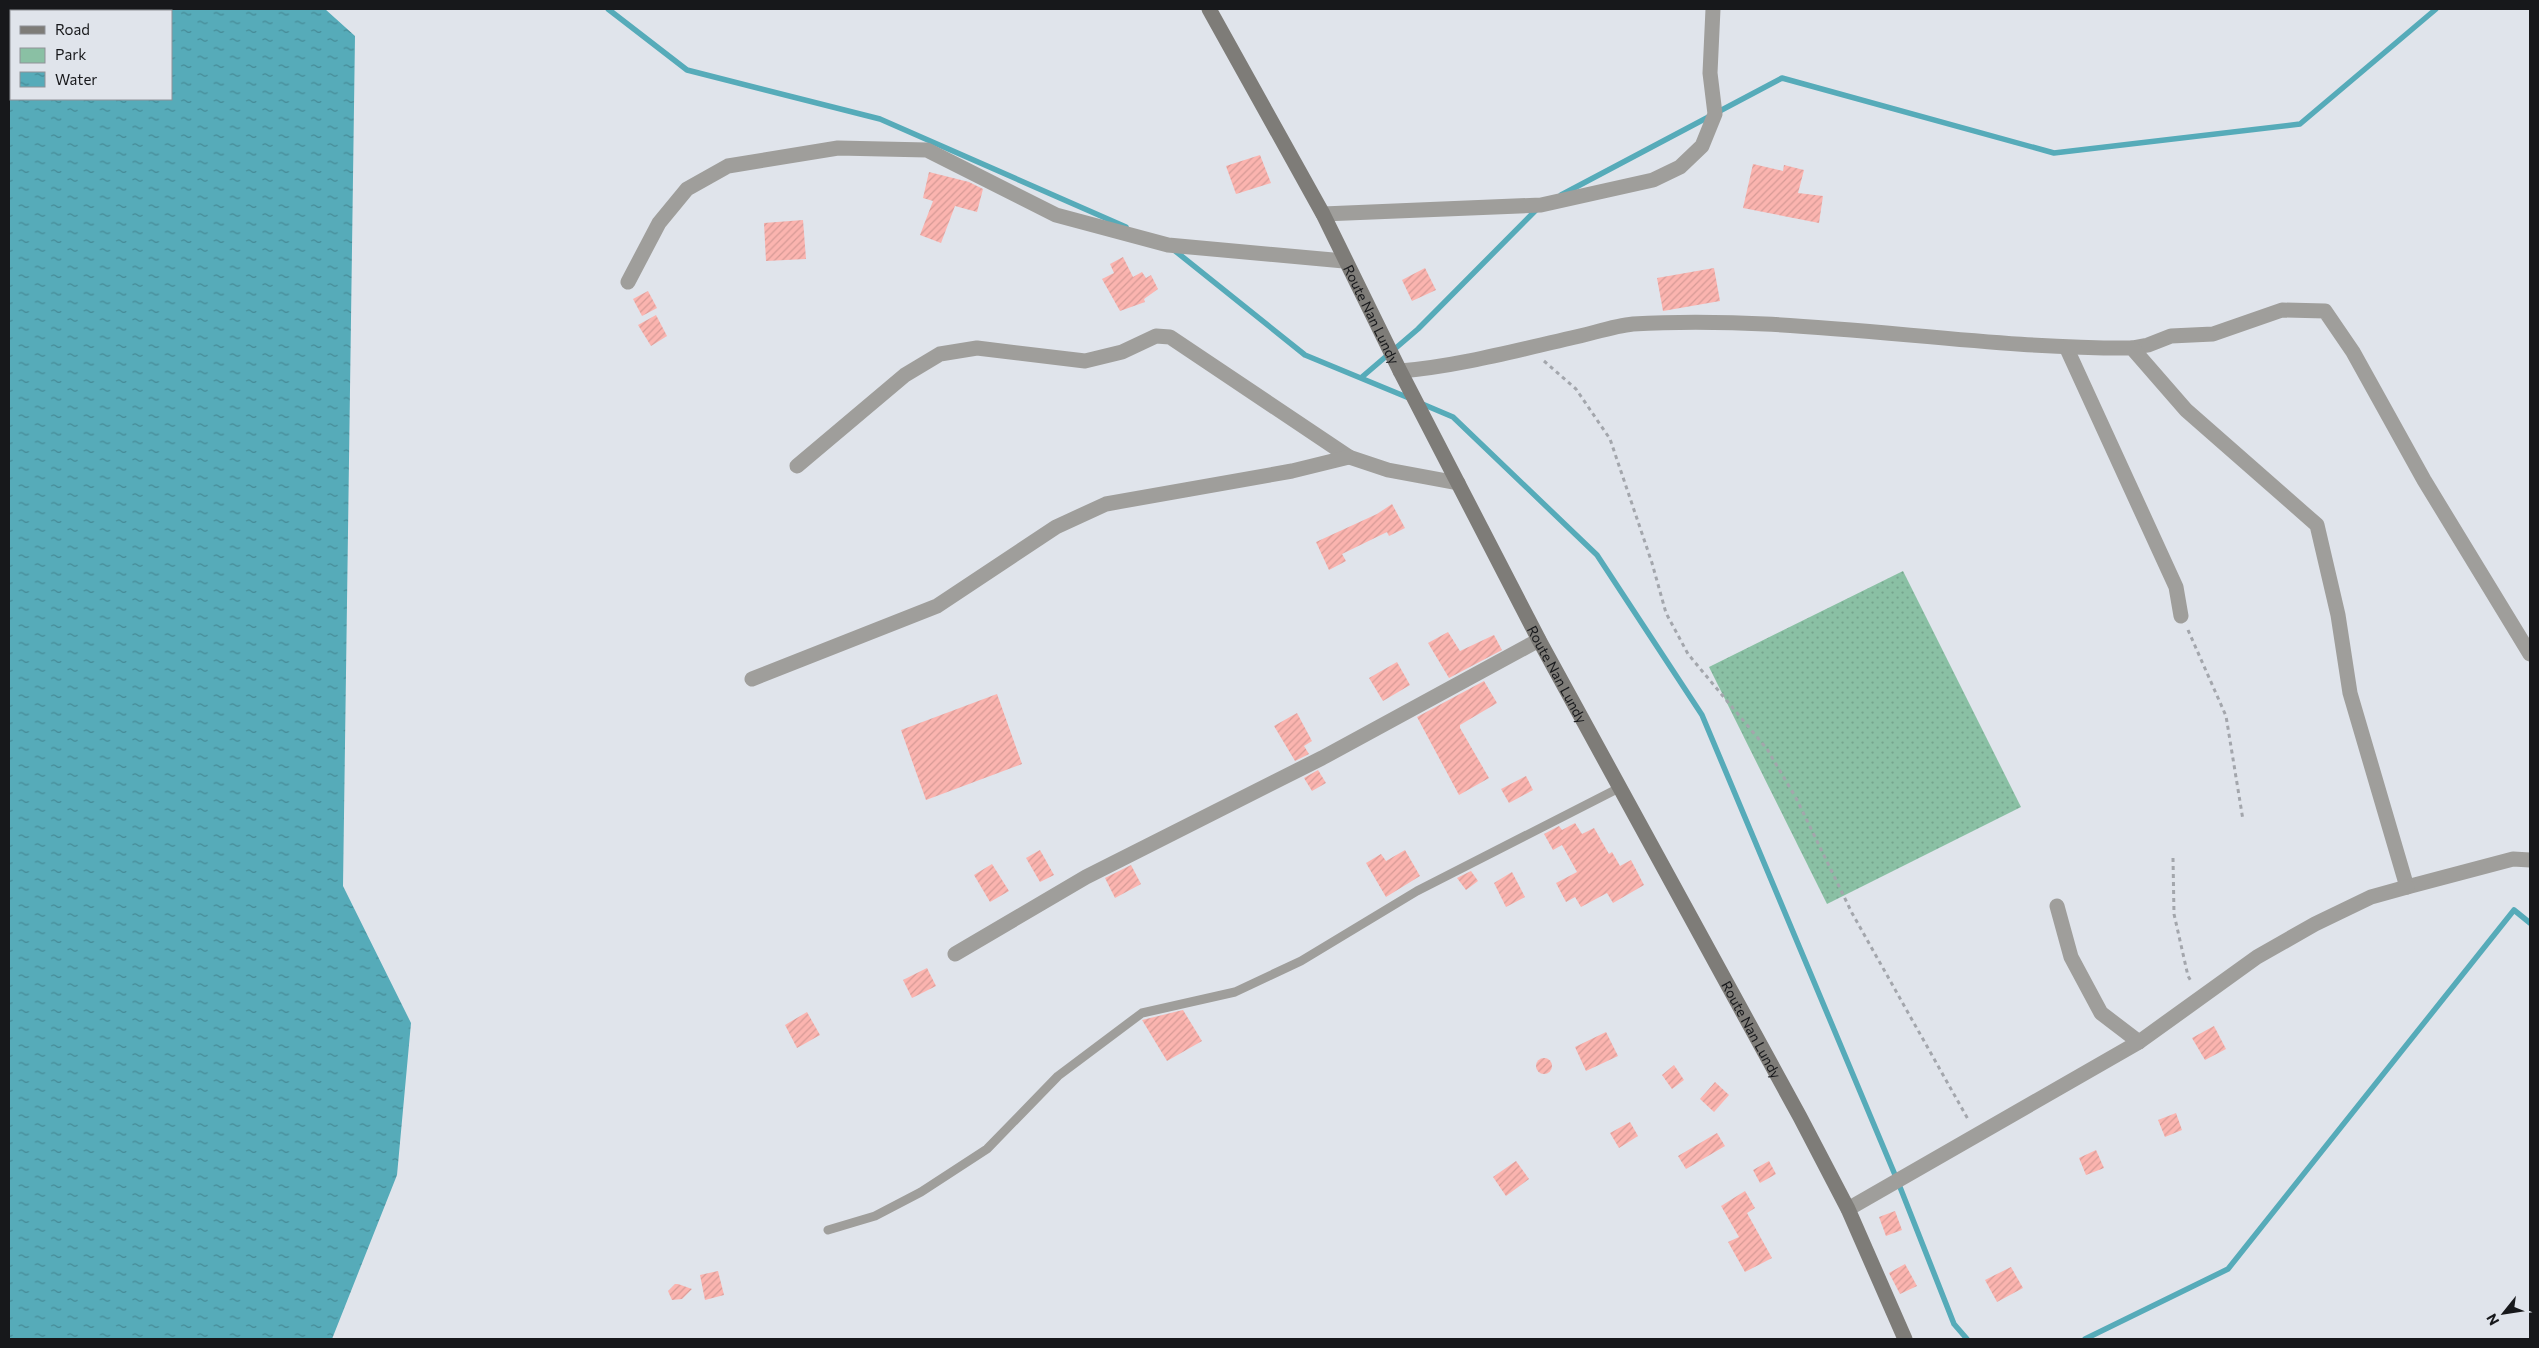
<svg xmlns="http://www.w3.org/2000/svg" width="2539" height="1348" font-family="Commissioner,sans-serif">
<defs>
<pattern id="green-dots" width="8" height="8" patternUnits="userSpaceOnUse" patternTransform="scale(1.25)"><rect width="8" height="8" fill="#8ac0a4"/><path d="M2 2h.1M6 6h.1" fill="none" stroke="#76a48d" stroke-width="1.8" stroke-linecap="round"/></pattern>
<pattern id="water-ripples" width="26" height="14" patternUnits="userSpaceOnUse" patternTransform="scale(1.25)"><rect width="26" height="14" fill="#56abb9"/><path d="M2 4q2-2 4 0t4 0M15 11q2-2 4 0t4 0" fill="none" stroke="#468a96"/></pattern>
<pattern id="building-hatch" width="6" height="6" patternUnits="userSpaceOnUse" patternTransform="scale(1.25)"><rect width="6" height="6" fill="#fbb4af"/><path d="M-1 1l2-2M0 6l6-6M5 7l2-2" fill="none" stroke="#d69a96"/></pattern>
</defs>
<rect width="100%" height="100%" fill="#e0e4eb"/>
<path fill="url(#green-dots)" d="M1903,571L2021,807L1827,904L1709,667Z"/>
<path fill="url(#water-ripples)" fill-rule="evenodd" d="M9,9H325L355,36L343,886L411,1023L397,1175L332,1339H9ZM11,11H171V99H11Z"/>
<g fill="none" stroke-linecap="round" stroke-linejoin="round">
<g stroke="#56abb9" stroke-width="5.5">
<path d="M608,9L687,70L880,119L1126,227"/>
<path d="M1561,195L1782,78L2054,153L2300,124L2436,9"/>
<path d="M1174,250L1305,355L1409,398"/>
<path d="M1362,377L1418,329L1538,208"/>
<path d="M1420,403L1453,417L1597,555L1702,715L1898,1182L1954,1324L1967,1339"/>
<path d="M2085,1339L2228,1269L2514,910L2530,923"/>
</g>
</g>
<g fill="url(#building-hatch)">
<path d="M1260,155L1271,183L1236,194L1226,166Z"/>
<path d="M1753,164L1783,171L1784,165L1804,170L1798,193L1823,196L1819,223L1743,208Z"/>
<path d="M929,172L969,182L983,189L977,212L955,206L941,243L920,235L933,201L923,198Z"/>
<path d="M803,220L806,259L766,261L764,223Z"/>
<path d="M1123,257L1133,277L1142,272L1146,278L1151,275L1158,289L1144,299L1145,302L1120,311L1102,279L1114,273L1110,264Z"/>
<path d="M1425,268L1436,290L1412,301L1402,280Z"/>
<path d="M1714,268L1720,301L1663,311L1657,278Z"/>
<path d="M648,291L657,308L642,316L633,299Z"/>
<path d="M656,315L667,336L651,346L638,325Z"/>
<path d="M1392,504L1405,528L1389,536L1387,532L1342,554L1346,561L1329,570L1316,542L1377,514Z"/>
<path d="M1448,632L1460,651L1494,635L1502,650L1449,678L1428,643Z"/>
<path d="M1397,662L1410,685L1383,701L1369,678Z"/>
<path d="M1484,681L1497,703L1460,725V728L1489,778L1459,795L1417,717Z"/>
<path d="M997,694L1022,764L926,800L901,730Z"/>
<path d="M1297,713L1312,741L1304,746L1309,754L1295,761L1274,726Z"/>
<path d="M1318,770L1326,783L1312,791L1304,778Z"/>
<path d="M1526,776L1533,790L1509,803L1501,789Z"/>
<path d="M1575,823L1582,834L1594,828L1609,854L1612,852L1620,866L1631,860L1644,885L1613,903L1607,893L1581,907L1575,897L1566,902L1556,883L1577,872L1562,845L1553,850L1544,834L1559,826L1562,830Z"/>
<path d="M1040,850L1054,875L1040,882L1026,858Z"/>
<path d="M1405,850L1420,876L1386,897L1366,863L1381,854L1386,861Z"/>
<path d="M992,864L1009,891L990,902L974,875Z"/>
<path d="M1131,865L1141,884L1115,898L1105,878Z"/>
<path d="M1471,871L1478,881L1466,890L1457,878Z"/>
<path d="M1512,872L1525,897L1506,907L1494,883Z"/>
<path d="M927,968L936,986L912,998L903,980Z"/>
<path d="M1183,1010L1202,1041L1167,1061L1142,1020Z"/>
<path d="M807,1012L820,1035L797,1048L785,1025Z"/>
<path d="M2214,1026L2226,1049L2205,1060L2192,1038Z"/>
<path d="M1606,1032L1618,1056L1586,1071L1575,1047Z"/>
<circle cx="1544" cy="1066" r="8"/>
<path d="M1674,1065L1684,1080L1672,1089L1662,1075Z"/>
<path d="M1715,1082L1729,1095L1714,1112L1700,1099Z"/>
<path d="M2176,1113L2182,1130L2165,1137L2158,1120Z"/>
<path d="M1630,1122L1638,1136L1619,1148L1610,1133Z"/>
<path d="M1717,1133L1725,1146L1686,1169L1678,1156Z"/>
<path d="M2096,1150L2104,1168L2086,1175L2079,1158Z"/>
<path d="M1516,1161L1529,1179L1506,1196L1493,1177Z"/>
<path d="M1769,1161L1776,1174L1760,1183L1753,1170Z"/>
<path d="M1745,1191L1755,1208L1747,1213L1772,1258L1745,1272L1728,1242L1739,1237L1721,1206Z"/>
<path d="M1895,1211L1902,1230L1886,1236L1879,1217Z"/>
<path d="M1905,1264L1917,1286L1900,1294L1889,1273Z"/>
<path d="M2011,1267L2023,1288L1997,1302L1985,1280Z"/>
<path d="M718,1271L724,1295L705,1300L700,1275Z"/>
<path d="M675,1284H678L692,1289L682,1299L672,1300L668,1291Z"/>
</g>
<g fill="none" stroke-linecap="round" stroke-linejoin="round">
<g stroke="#a3a6ac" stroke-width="3" stroke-dasharray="4 4" stroke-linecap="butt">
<path d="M1544,361L1576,389L1610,439L1652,563L1666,613L1688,654L1767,749L1796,798L1852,913L1969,1121"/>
<path d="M2188,630L2226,716L2243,820"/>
<path d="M2173,858L2174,914L2188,976L2192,983"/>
</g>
<path stroke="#9f9e9b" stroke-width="9" d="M828,1230L875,1216L921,1192L987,1149L1058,1076L1142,1013L1235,992L1301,961L1417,891L1619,788"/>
<g stroke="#9f9e9b" stroke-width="15">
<path d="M1323,214L1541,205L1653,180L1680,167L1702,146L1715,114L1710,73L1713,9"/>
<path d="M628,282L659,223L687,189L728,166L838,148L927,150L1056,215L1168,245L1344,261"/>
<path d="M2132,348L2148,345L2171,336L2213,334L2282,310L2325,311L2353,352L2424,480L2530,654"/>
<path d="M2067,349L2176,587L2181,616"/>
<path d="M1400,371C1458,366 1514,351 1571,338C1591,334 1613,326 1633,324C1800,314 1965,349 2132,348L2186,410L2317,525L2338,615L2350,693L2407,887L2513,859L2530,860"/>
<path d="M797,466L905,375L940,354L977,348L1085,361L1122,352L1156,336L1170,337L1349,457L1388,470L1458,483"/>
<path d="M752,679L937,606L1056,527L1106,504L1292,471L1349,457"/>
<path d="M2057,906L2071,957L2101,1013L2139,1042"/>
<path d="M955,954L1086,877L1322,758L1539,640"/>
<path d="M1848,1209L2139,1042L2257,957L2315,924L2371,897L2407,887"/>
</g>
<path stroke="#7e7c78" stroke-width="15" id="s1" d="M1209,9L1323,214L1400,371L1539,640L1800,1117L1848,1209L1905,1339"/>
</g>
<g text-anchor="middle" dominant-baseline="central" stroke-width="4.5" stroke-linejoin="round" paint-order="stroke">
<g font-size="14" fill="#17181b" stroke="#e0e4eb">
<text stroke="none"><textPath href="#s1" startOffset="346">Route Nan Lundy</textPath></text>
<text stroke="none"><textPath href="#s1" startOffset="751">Route Nan Lundy</textPath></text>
<text stroke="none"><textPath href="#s1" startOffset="1156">Route Nan Lundy</textPath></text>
</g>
</g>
<rect width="2539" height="1348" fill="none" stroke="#17181b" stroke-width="20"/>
<rect x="10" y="10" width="162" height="90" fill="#e0e4eb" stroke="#909298"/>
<rect x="20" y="26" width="25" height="8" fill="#7e7c78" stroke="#909298"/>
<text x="55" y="35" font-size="15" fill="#17181b">Road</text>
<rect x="20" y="48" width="25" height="15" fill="#8ac0a4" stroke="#909298"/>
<text x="55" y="60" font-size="15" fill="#17181b">Park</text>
<rect x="20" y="72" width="25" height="15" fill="url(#water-ripples)" stroke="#909298"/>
<text x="55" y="85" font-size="15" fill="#17181b">Water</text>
<g transform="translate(2504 1313) rotate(240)" stroke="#e0e4eb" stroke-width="4" paint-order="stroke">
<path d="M0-4L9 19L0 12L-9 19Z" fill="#17181b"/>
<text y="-8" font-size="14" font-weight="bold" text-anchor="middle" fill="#17181b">N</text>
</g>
</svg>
